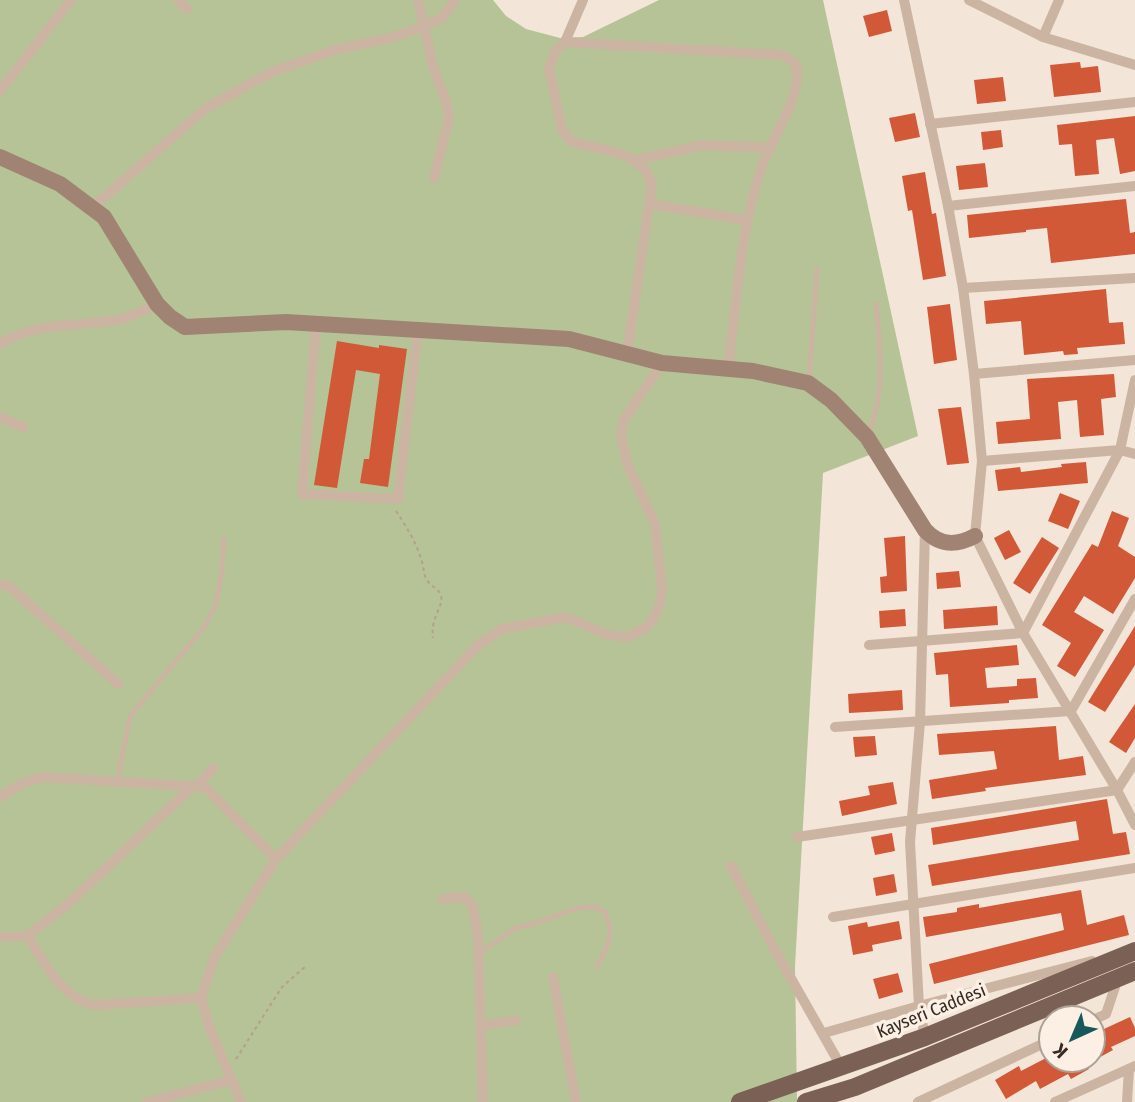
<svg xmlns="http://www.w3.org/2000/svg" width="1135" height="1102" font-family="'Fira Sans Condensed',sans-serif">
<rect width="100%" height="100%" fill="#f3e5d7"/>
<path fill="#b5c396" d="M0,0H493L506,16L526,29L560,38L583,37L659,0H823L918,436L823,473L795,966L797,1102H0Z"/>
<g fill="#d15937">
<path d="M887,10L892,31L869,37L863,16Z"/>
<path d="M1080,62L1081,68L1098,66L1101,92L1054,97L1050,65Z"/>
<path d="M1003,77L1006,101L977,104L974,80Z"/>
<path d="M915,113L920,137L895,142L889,118Z"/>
<path d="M1135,116V171L1120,174L1114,138L1096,140L1099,174L1075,176L1072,144L1059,145L1057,125Z"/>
<path d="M1001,130L1003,147L983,150L981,132Z"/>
<path d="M985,163L988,187L959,190L956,166Z"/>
<path d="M925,172L932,214L936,213L946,276L923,280L912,210L908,211L902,176Z"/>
<path d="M1126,199L1130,233L1135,232V254L1051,263L1047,228L1026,230V232L969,238L967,215Z"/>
<path d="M1106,289L1109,323L1123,322L1125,344L1077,348L1078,354L1064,355L1063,351L1024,355L1021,321L986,324L984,301Z"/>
<path d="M950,304L957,360L934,364L927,307Z"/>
<path d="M337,341L379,348V345L407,349L388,487L360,483L364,459H369L380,374L356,370L337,488L314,485Z"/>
<path d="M1114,374L1116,397L1101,399L1104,435L1080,437L1077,400L1058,402L1061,439L998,444L996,422L1030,419L1027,379Z"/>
<path d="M961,407L969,463L947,465L938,409Z"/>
<path d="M1086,462L1088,483L998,491L995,470L1020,467L1021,472L1062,467L1061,464Z"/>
<path d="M1060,493L1080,501L1068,529L1048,521Z"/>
<path d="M1112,511L1129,518L1118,546L1135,557V578L1113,614L1084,596L1074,612L1104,630L1075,677L1057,666L1071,643L1042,625L1092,544L1098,547Z"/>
<path d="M1009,530L1021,552L1005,560L994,538Z"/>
<path d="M905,536L907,591L881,593L880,577L887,576L884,538Z"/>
<path d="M1042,537L1059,548L1030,594L1013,583Z"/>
<path d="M959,571L961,587L937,589L936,573Z"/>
<path d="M997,606L998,625L944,629L943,610Z"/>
<path d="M905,609L906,626L880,628L879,611Z"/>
<path d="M1135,626V665L1105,712L1088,702Z"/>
<path d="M1017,645L1019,665L985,668L987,688L1017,686V679L1036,678L1038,698L1009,700V703L950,707L948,674L936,675L934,653Z"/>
<path d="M902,690L903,710L849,713L848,694Z"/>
<path d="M1135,704V738L1126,753L1109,742Z"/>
<path d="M1056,726L1059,760L1083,756L1086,775L985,788L986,791L932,799L929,780L997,769L994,751L939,755L937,734Z"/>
<path d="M875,736L877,755L855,757L853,737Z"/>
<path d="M893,782L897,804L842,816L839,801L870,795L868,786Z"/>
<path d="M1107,799L1113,834L1126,832L1130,854L932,886L928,865L1079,840L1076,821L933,845L931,828Z"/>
<path d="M892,833L895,851L875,855L871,837Z"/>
<path d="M894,874L897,892L876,896L873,878Z"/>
<path d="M1081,890L1087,925L1124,915L1129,935L934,984L929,964L1064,930L1061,913L926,937L923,917L957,912V908L979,904V908Z"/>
<path d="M899,921L902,939L872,945L873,951L853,955L848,926L867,922L868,927Z"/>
<path d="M898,973L903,992L879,999L873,979Z"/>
<path d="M1130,1017L1135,1028V1036L1111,1047L1113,1050L1093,1061V1034Z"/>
<path d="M1048,1057L1050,1060H1084L1089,1069L1071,1079L1068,1074L1040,1089L1036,1081L1006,1099L995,1080L1019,1066L1021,1071Z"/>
</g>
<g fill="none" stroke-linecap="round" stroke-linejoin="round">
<g stroke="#b89e8c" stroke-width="2" stroke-dasharray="3.5 3.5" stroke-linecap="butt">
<path d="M396,511C406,526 416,542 421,559C424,566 423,574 427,580C431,587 440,589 441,596C444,606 430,618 433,638"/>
<path d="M236,1059L282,987L306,966"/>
</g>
<g stroke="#ccb4a2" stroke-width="5">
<path d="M809,381L817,269"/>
<path d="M868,435C886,391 880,349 876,304"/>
<path d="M117,782L130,716L205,626L216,604L221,577L224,538"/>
<path d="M480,953L515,928L536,923L577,908L595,907L605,912C615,937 609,943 597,966"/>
</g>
<g stroke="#ccb4a2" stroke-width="10">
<path d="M178,0L187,9"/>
<path d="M418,0L433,66L447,105L449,118L434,178"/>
<path d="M583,0L565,42L556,50L549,68L562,130L571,141L577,143C605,151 643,152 652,184L627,354"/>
<path d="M904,0L948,206L963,288L974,374L982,461L975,536L1023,633L1117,790L1135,825"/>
<path d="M969,0L1043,37L1135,65"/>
<path d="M1043,37L1059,0"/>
<path d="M565,42L782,55L795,63C805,92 773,136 763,163C740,228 737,301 728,369"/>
<path d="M0,91L71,0"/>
<path d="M930,124L1135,102"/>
<path d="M636,160L703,145L771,148"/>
<path d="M649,204L747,220"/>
<path d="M948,206L1135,186"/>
<path d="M92,208L206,108L274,71L338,49L391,38L424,26L442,18L455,0"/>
<path d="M963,288L1135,278"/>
<path d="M316,323L302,494L398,499L418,328"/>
<path d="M0,344C39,321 74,327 117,320C130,318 145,309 157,304"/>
<path d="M974,374L1135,360"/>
<path d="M0,417L23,427"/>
<path d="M982,461L1120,450L1135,454"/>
<path d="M925,530L920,722L910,842L919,1006L925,1037"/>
<path d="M0,584L9,586L118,684"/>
<path d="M1023,633L1120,450L1135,380"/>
<path d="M869,645L1023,633"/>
<path d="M835,727L1071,711L1135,599"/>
<path d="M196,787L213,768"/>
<path d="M0,797L23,783L42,777L205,787L276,859"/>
<path d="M797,837L1117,790L1135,762"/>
<path d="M731,866L776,952L842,1068"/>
<path d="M443,899L460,897L466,898L473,906L478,937L483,1102"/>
<path d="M833,917L1135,868"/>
<path d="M27,936C46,964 60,997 94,1005L201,998"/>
<path d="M0,937L27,936L68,904L192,787"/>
<path d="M553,977L576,1102"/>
<path d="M1093,1020L1106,1014L1118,978"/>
<path d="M481,1026L516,1020"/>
<path d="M824,1033L919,1006L1092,961"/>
<path d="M147,1102L231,1080"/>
<path d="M241,1102L210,1029L201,998L214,958L276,859L479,644L502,629L566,617L608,635L628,637L647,627L654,617L660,603L662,588L655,524L628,466L621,436L623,421L662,363"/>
<path d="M918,1102L1051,1040"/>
<path d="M1055,1102L1135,1066"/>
<path d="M1127,1102L1129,1069"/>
</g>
<path stroke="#a08373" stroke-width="16" d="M0,157L60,184L104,217L157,304L170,317L185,327L286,322L569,339L662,363L753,371L808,383L831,400L867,437L925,530C940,546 956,546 975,536"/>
<g stroke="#7a6055" stroke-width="18">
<path d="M740,1102L925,1037L1135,951"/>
<path d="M806,1102L855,1087L1135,971"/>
</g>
</g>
<g text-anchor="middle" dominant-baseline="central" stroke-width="7" stroke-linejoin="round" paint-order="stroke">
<g font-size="18" fill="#362a25" stroke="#fbf0e3">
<text transform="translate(931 1011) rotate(-22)">Kayseri Caddesi</text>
</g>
</g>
<g transform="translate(1072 1039) rotate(224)"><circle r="33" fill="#fbf0e3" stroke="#aca197" stroke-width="2"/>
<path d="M0-5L12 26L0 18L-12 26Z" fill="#17585b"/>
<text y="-10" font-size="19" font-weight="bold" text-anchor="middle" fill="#362a25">K</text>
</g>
</svg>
